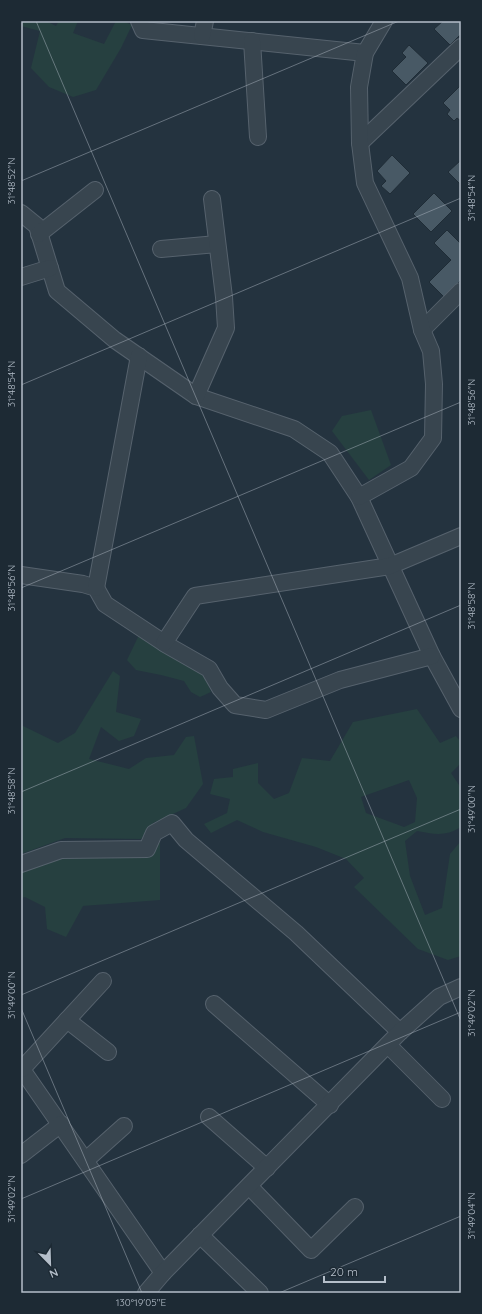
<svg xmlns="http://www.w3.org/2000/svg" width="482" height="1314" font-family="Quicksand,sans-serif">
<rect width="100%" height="100%" fill="#24333f"/>
<g fill="#264040" fill-rule="evenodd">
<path d="M21,21H46L56,26L59,21H78L73,33L104,44L116,21H123L132,25L121,48L96,90L73,97L49,87L31,68L40,31L21,26Z"/>
<path d="M371,410L391,465L369,480L332,431L342,416Z"/>
<path d="M139,635L203,673L211,692L200,697L191,692L184,681L161,675L136,670L127,660Z"/>
<path d="M113,671L120,676L116,712L141,719L134,736L119,741L101,727L89,759L129,769L146,758L174,755L186,737L194,736L203,784L186,808L153,823L141,839L65,838L21,854V725L58,743L75,733Z"/>
<path d="M417,709L440,743L456,736L461,742V763L451,773L461,788V827C445,837 434,834 417,831L405,841L410,876L425,915L442,908L450,854L460,842H461V940L459,941L461,947V956L448,960L418,949L354,887L364,878L346,859L316,847L263,832L237,820L211,833L204,824L227,813L230,799L210,794L214,779L233,777V769L258,763V783L274,799L289,793L302,758L330,761L353,722ZM409,780L417,798L415,822L404,827L366,813L361,797Z"/>
<path d="M160,842V900L83,906L66,937L47,929L45,907L25,897L21,898V872L26,869L64,856H151Z"/>
</g>
<g fill="#485965" stroke="#1f2c36">
<path d="M443,21H461V34L450,45L434,29Z"/>
<path d="M409,45L428,63L406,85L392,71L406,57L402,53Z"/>
<path d="M461,85V121L457,118L454,121L447,114L450,110L443,103Z"/>
<path d="M392,155L410,173L390,194L381,186L386,181L377,171Z"/>
<path d="M461,160V185L448,172Z"/>
<path d="M434,193L452,211L431,232L413,214Z"/>
<path d="M447,230L461,244V280L444,297L429,282L451,260L434,243Z"/>
</g>
<g fill="none" stroke-linecap="round" stroke-linejoin="round">
<g stroke="#56626d" stroke-width="18">
<g id="street">
<path d="M139,21L143,30L365,53"/>
<path d="M202,36L205,21"/>
<path d="M252,41L258,137"/>
<path d="M360,143L461,47"/>
<path d="M21,213L37,226L57,291L115,340L196,396L294,429L330,453L359,497L432,656L461,709"/>
<path d="M39,234L95,190"/>
<path d="M161,249L217,244"/>
<path d="M21,277L50,268"/>
<path d="M422,330L461,291"/>
<path d="M196,396L226,328L224,297L212,199"/>
<path d="M359,497L411,468L433,438L434,384L431,351L422,330L410,278L365,183L360,143L359,87L365,53L384,21"/>
<path d="M21,575L83,584L96,588L105,604L167,645L209,669L220,688L235,705L266,710L340,680L432,656"/>
<path d="M96,588L139,356"/>
<path d="M164,643L195,596L390,566L461,536"/>
<path d="M21,864L61,850L147,849L154,833L172,823L186,840L296,933L400,1032"/>
<path d="M214,1004L330,1105"/>
<path d="M67,1020L108,1052"/>
<path d="M388,1045L442,1099"/>
<path d="M21,1068L163,1273"/>
<path d="M22,1069L103,981"/>
<path d="M209,1117L267,1168"/>
<path d="M21,1155L61,1124"/>
<path d="M86,1160L124,1126"/>
<path d="M249,1186L311,1250L355,1207"/>
<path d="M200,1235L260,1293"/>
<path d="M146,1293L163,1273L400,1032L439,997L461,987"/>
</g>
</g>
<use href="#street" stroke="#38454f" stroke-width="16"/>
</g>
<path fill="none" stroke="#b5bfca" stroke-width="1" stroke-opacity="0.45" d="M36,21L461,1021M21,181L399,21M21,385L461,198M21,588L461,402M21,792L461,605M21,995L461,809M21,1008L142,1293M21,1199L461,1012M279,1293L461,1216"/>
<rect width="482" height="1314" fill="none" stroke="#1d2a34" stroke-width="44"/>
<g transform="translate(50 1264) rotate(157)" stroke="#1d2a34" stroke-width="3" paint-order="stroke">
<path d="M0-3L7 15L0 10L-7 15Z" fill="#b5bfca"/>
<text y="-6" font-size="11" font-weight="bold" text-anchor="middle" fill="#b5bfca">N</text>
</g>
<path d="M324 1276v6h61v-6" fill="none" stroke="#b5bfca" stroke-width="2"/>
<text x="330" y="1276" font-size="12" fill="#b5bfca" stroke="#1d2a34" stroke-width="3" paint-order="stroke">20 m</text>
<rect x="22" y="22" width="438" height="1270" fill="none" stroke="#b5bfca" stroke-width="1.5"/>
<g font-size="10" text-anchor="middle" fill="#b5bfca">
<text transform="translate(11 181) rotate(-90)" y="4">31°48'52"N</text>
<text transform="translate(471 198) rotate(-90)" y="4">31°48'54"N</text>
<text transform="translate(11 384) rotate(-90)" y="4">31°48'54"N</text>
<text transform="translate(471 402) rotate(-90)" y="4">31°48'56"N</text>
<text transform="translate(11 588) rotate(-90)" y="4">31°48'56"N</text>
<text transform="translate(471 606) rotate(-90)" y="4">31°48'58"N</text>
<text transform="translate(11 791) rotate(-90)" y="4">31°48'58"N</text>
<text transform="translate(471 809) rotate(-90)" y="4">31°49'00"N</text>
<text transform="translate(11 995) rotate(-90)" y="4">31°49'00"N</text>
<text transform="translate(471 1013) rotate(-90)" y="4">31°49'02"N</text>
<text transform="translate(11 1199) rotate(-90)" y="4">31°49'02"N</text>
<text transform="translate(471 1216) rotate(-90)" y="4">31°49'04"N</text>
<text x="141" y="1306">130°19'05"E</text>
</g>
</svg>
